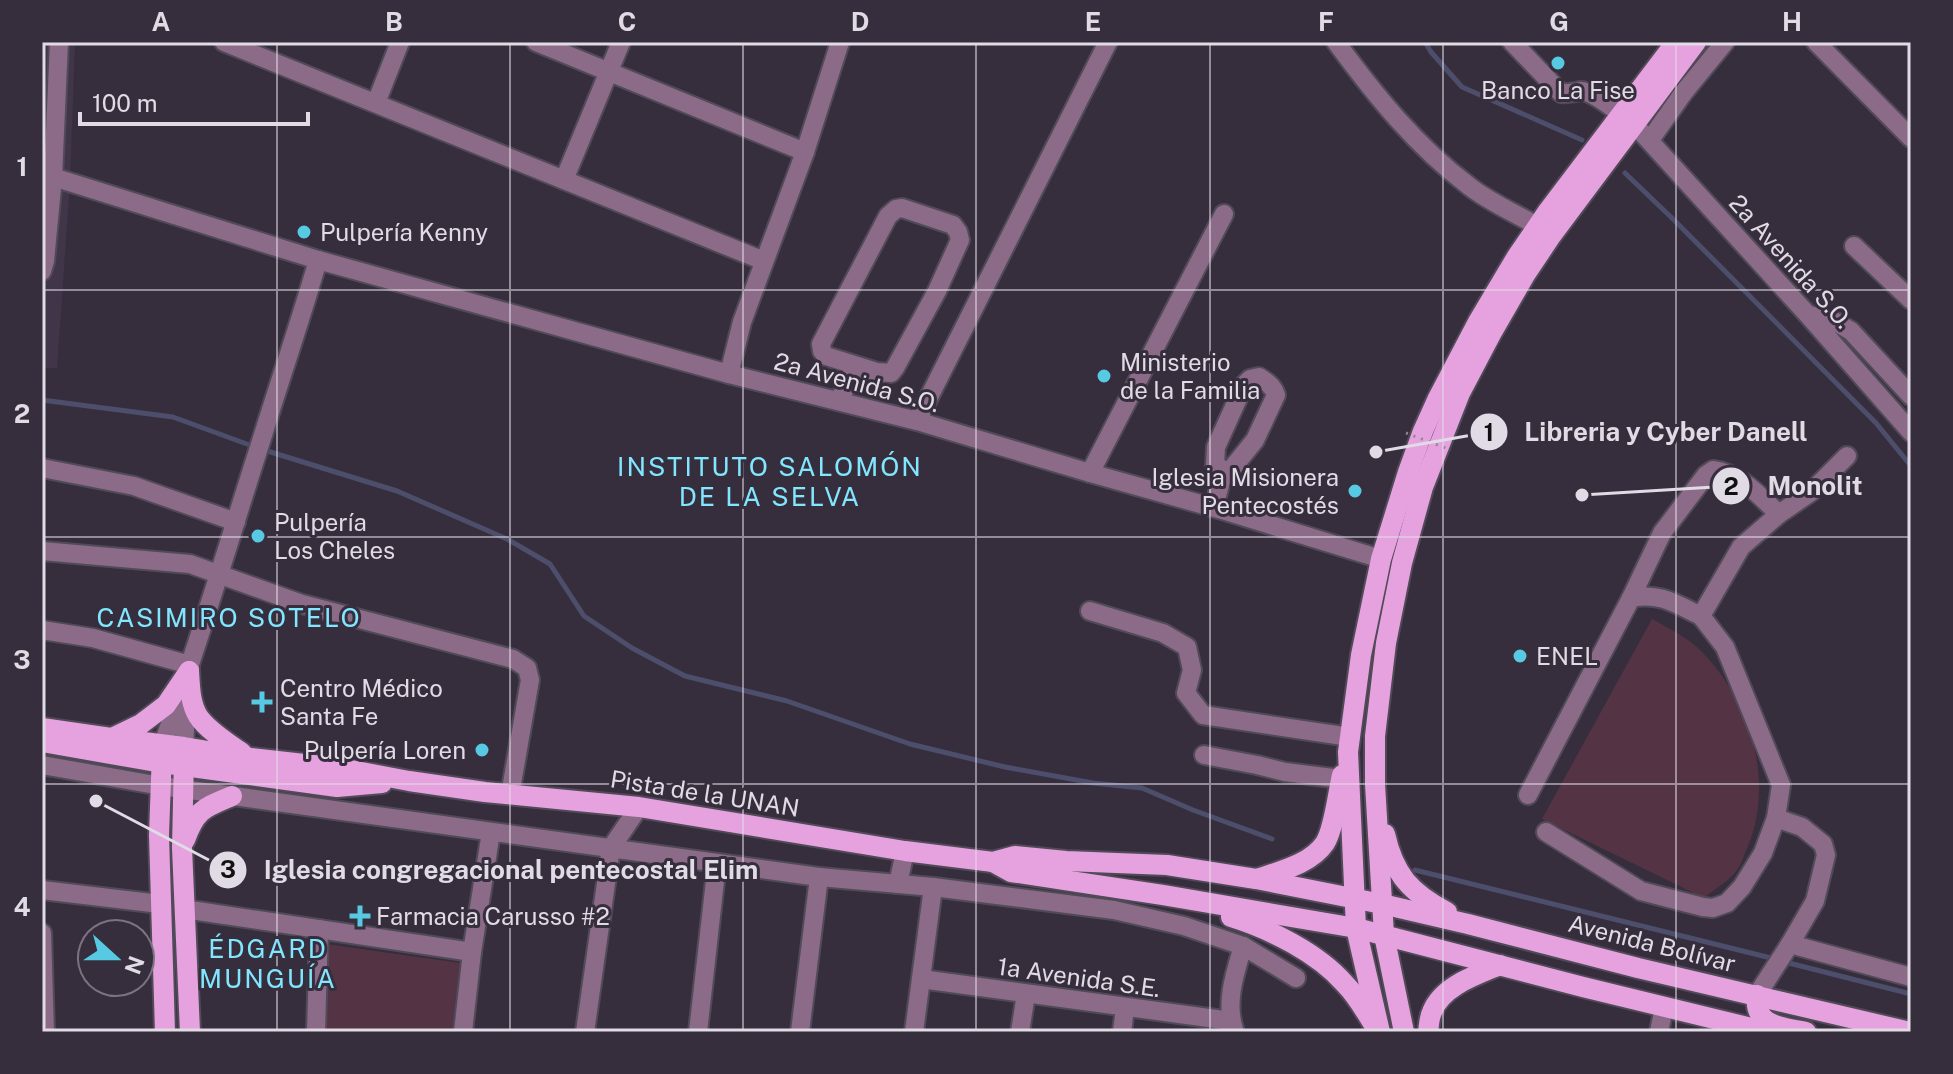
<svg xmlns="http://www.w3.org/2000/svg" width="1953" height="1074" font-family="'Public Sans',sans-serif">
<rect width="100%" height="100%" fill="#362e3d"/>
<path fill="#413549" d="M42,42H75L70,182L57,368H42Z"/>
<g fill="#543444">
<path d="M1652,619C1668,628 1685,636 1699,649C1751,700 1777,785 1745,853C1743,858 1741,865 1737,870C1730,880 1715,889 1704,898L1542,819Z"/>
<path d="M326,944L460,963L452,1032H325Z"/>
</g>
<g fill="none" stroke-linecap="round" stroke-linejoin="round">
<g stroke="#4d4e6b" stroke-width="5">
<path d="M1425,42L1431,52L1462,87L1582,140"/>
<path d="M1625,173L1675,221L1876,423L1911,466"/>
<path d="M42,400L173,417L255,447"/>
<path d="M264,450L397,491L507,539L550,564L584,616L632,648L685,676L787,701L910,744L1005,767L1093,783L1142,788L1193,810L1272,839"/>
<path d="M1415,870L1775,959"/>
<path d="M1785,962L1911,994"/>
</g>
<g stroke="#514a58" stroke-width="22">
<g id="minor">
<path d="M224,42L764,261"/>
<path d="M536,42L805,152"/>
<path d="M1336,42C1375,95 1416,146 1469,186C1489,202 1515,213 1537,226"/>
<path d="M1512,42L1561,93C1569,94 1574,92 1581,91C1592,91 1612,108 1622,114"/>
<path d="M1816,42L1911,138"/>
<path d="M376,103L400,42"/>
<path d="M1634,124L1808,315L1911,432"/>
<path d="M1650,140L1684,92L1725,42"/>
<path d="M53,177L318,260L729,374L917,421L1090,473L1222,510L1381,559"/>
<path d="M564,180L621,42"/>
<path d="M902,208L953,225L958,232L960,240L937,291L895,368L891,373L877,372L826,356L822,351L821,344L888,216L896,209Z"/>
<path d="M1854,246L1911,300"/>
<path d="M42,271L45,261L53,177L59,42"/>
<path d="M1809,315L1834,321L1851,331L1911,396"/>
<path d="M729,374L742,322L805,152L840,42"/>
<path d="M1259,377C1267,382 1273,386 1276,395L1255,440L1230,471L1224,470L1215,465L1216,447L1244,385L1250,379Z"/>
<path d="M839,401L856,366"/>
<path d="M917,421L1108,42"/>
<path d="M42,468L134,486L236,522"/>
<path d="M1090,473L1224,214"/>
<path d="M1214,507L1224,470"/>
<path d="M42,551L190,564L302,604L513,659L527,668L530,680L510,795"/>
<path d="M1631,598L1662,533L1706,475L1713,470C1742,474 1759,496 1779,514"/>
<path d="M1090,611L1163,633L1187,647L1192,670L1186,693L1203,715L1350,737"/>
<path d="M42,630L93,638L190,665"/>
<path d="M163,744C199,642 230,538 263,435C281,377 301,319 318,260"/>
<path d="M184,747L187,694"/>
<path d="M1204,755L1257,765L1285,772L1341,779"/>
<path d="M42,765L161,786L819,877L933,887L1114,910L1184,926L1243,946L1296,978"/>
<path d="M1528,795L1631,598C1660,592 1676,604 1701,616"/>
<path d="M1546,832L1641,891L1703,907L1713,908L1727,903L1742,887L1763,853L1776,818L1781,785L1725,647L1701,616L1741,547L1779,514L1811,492L1847,456"/>
<path d="M898,884L905,851"/>
<path d="M42,890L160,904"/>
<path d="M184,909L472,952"/>
<path d="M42,933L45,1032"/>
<path d="M1790,944L1911,977"/>
<path d="M921,979L1231,1021"/>
<path d="M1757,995L1790,944L1815,901L1826,855L1823,844L1802,827L1776,818"/>
<path d="M1234,1029C1225,1002 1235,973 1243,946"/>
<path d="M316,1032L319,929"/>
<path d="M463,1032L472,952L491,832"/>
<path d="M585,1032L611,848L639,807"/>
<path d="M698,1032L717,863"/>
<path d="M800,1032L819,877"/>
<path d="M914,1032L933,887"/>
<path d="M1020,1032L1026,994"/>
<path d="M1122,1032L1125,1008"/>
<path d="M1659,1032L1664,1007"/>
</g>
</g>
<g stroke="#514a58" stroke-width="24">
<g id="major">
<path d="M189,671C190,686 190,703 198,716C207,730 228,743 242,753"/>
<path d="M42,728L111,738L184,747L251,758L340,768L409,781L485,792L639,807L905,851L993,862L1015,856L1066,861L1167,865L1256,879L1382,904L1468,924L1638,968L1910,1032"/>
<path d="M112,738L141,724L166,705L189,671"/>
<path d="M42,742L162,763L337,787L382,783"/>
<path d="M162,752L159,835L165,1032"/>
<path d="M184,755L182,848L190,1032"/>
<path d="M1385,834C1394,875 1411,893 1447,912"/>
<path d="M185,840C196,809 204,808 232,796"/>
<path d="M993,862L1011,872L1163,895L1356,928L1583,987L1768,1032"/>
<path d="M1257,879C1280,871 1311,864 1325,843C1334,829 1338,792 1342,775"/>
<path d="M1231,917C1270,929 1318,953 1345,984C1357,996 1365,1011 1374,1025"/>
<path d="M1757,995C1753,1027 1783,1027 1806,1032"/>
<path d="M1380,1032L1356,928L1348,752L1361,655L1381,559L1408,472L1423,431L1437,400L1479,320L1516,258L1548,211L1676,42"/>
<path d="M1404,1032L1384,935L1375,784V736L1386,643L1402,563L1423,487L1460,393L1491,334L1525,275L1551,236L1696,42"/>
<path d="M1428,1032C1429,1026 1429,1018 1432,1012C1442,986 1476,975 1500,965"/>
</g>
</g>
<use href="#minor" stroke="#8c6b89" stroke-width="18"/>
<use href="#major" stroke="#e6a2df" stroke-width="20"/>
<path stroke="#8f8894" stroke-width="3" stroke-dasharray="2 6" stroke-linecap="butt" d="M1406,433L1451,450"/>
</g>
<path fill="none" stroke="#e1dbe5" stroke-width="2" stroke-opacity="0.55" d="M277,42V1032M510,42V1032M743,42V1032M976,42V1032M1210,42V1032M1443,42V1032M1676,42V1032M42,290H1911M42,537H1911M42,784H1911"/>
<g fill="#58c9e3" stroke="#362e3d" stroke-width="3">
<circle cx="1558" cy="63" r="8"/>
<circle cx="304" cy="232" r="8"/>
<circle cx="1104" cy="376" r="8"/>
<circle cx="1355" cy="491" r="8"/>
<circle cx="258" cy="536" r="8"/>
<circle cx="1520" cy="656" r="8"/>
<path d="M258 690h8v8h8v8h-8v8h-8v-8h-8v-8h8z"/>
<circle cx="482" cy="750" r="8"/>
<path d="M356 904h8v8h8v8h-8v8h-8v-8h-8v-8h8z"/>
</g>
<g text-anchor="middle" dominant-baseline="central" stroke-width="6" stroke-linejoin="round" paint-order="stroke">
<g font-size="24" fill="#e1dbe5" stroke="#362e3d" text-anchor="start">
<text x="1558" y="90" text-anchor="middle">Banco La Fise</text>
<text x="320" y="232">Pulpería Kenny</text>
<text x="1120" y="362">Ministerio<tspan x="1120" dy="28">de la Familia</tspan></text>
<text x="1339" y="477" text-anchor="end">Iglesia Misionera<tspan x="1339" dy="28">Pentecostés</tspan></text>
<text x="274" y="522">Pulpería<tspan x="274" dy="28">Los Cheles</tspan></text>
<text x="1536" y="656">ENEL</text>
<text x="280" y="688">Centro Médico<tspan x="280" dy="28">Santa Fe</tspan></text>
<text x="466" y="750" text-anchor="end">Pulpería Loren</text>
<text x="376" y="916">Farmacia Carusso #2</text>
</g>
<g font-size="24" fill="#e1dbe5" stroke="#362e3d">
<text transform="translate(1791 261) rotate(48)">2a Avenida S.O.</text>
<text transform="translate(857 382) rotate(15)">2a Avenida S.O.</text>
<text transform="translate(705 793) rotate(9)">Pista de la UNAN</text>
<text transform="translate(1652 943) rotate(14)">Avenida Bolívar</text>
<text transform="translate(1079 977) rotate(8)">1a Avenida S.E.</text>
</g>
<g font-size="26" letter-spacing="2" fill="#81e6fe" stroke="#362e3d">
<text x="770" y="466">INSTITUTO SALOMÓN<tspan x="770" dy="30">DE LA SELVA</tspan></text>
<text x="229" y="617">CASIMIRO SOTELO</text>
<text x="268" y="948">ÉDGARD<tspan x="268" dy="30">MUNGUÍA</tspan></text>
</g>
</g>
<path fill="none" stroke="#e1dbe5" stroke-width="3" d="M1376 452L1489 432M1582 495L1731 486M96 801L228 870"/>
<g fill="#e1dbe5" stroke="#362e3d" stroke-width="3">
<circle cx="1376" cy="452" r="8"/>
<circle cx="1582" cy="495" r="8"/>
<circle cx="96" cy="801" r="8"/>
<circle cx="1489" cy="432" r="20"/>
<circle cx="1731" cy="486" r="20"/>
<circle cx="228" cy="870" r="20"/>
</g>
<g font-size="24" text-anchor="middle" font-weight="bold" fill="#111">
<text x="1489" y="441">1</text>
<text x="1731" y="495">2</text>
<text x="228" y="878">3</text>
</g>
<g font-size="26" text-anchor="middle" font-weight="bold" fill="#e1dbe5" stroke="#362e3d" stroke-width="6" stroke-linejoin="round" paint-order="stroke">
<text x="1666" y="441">Libreria y Cyber Danell</text>
<text x="1815" y="495">Monolit</text>
<text x="511" y="879">Iglesia congregacional pentecostal Elim</text>
</g>
<rect width="1953" height="1074" fill="none" stroke="#362e3d" stroke-width="88"/>
<g transform="translate(116 958) rotate(111)"><circle r="38" fill="#362e3d" stroke="#7a7380" stroke-width="2"/>
<path d="M0-6L14 30L0 20L-14 30Z" fill="#58c9e3"/>
<text y="-12" font-size="22" font-weight="bold" text-anchor="middle" fill="#e1dbe5">N</text>
</g>
<path d="M80 112v12h228v-12" fill="none" stroke="#e1dbe5" stroke-width="4"/>
<text x="92" y="112" font-size="24" fill="#e1dbe5" stroke="#362e3d" stroke-width="6" paint-order="stroke">100 m</text>
<rect x="44" y="44" width="1865" height="986" fill="none" stroke="#e1dbe5" stroke-width="3"/>
<g font-size="26" text-anchor="middle" font-weight="bold" fill="#e1dbe5">
<text x="161" y="31">A</text>
<text x="394" y="31">B</text>
<text x="627" y="31">C</text>
<text x="860" y="31">D</text>
<text x="1093" y="31">E</text>
<text x="1326" y="31">F</text>
<text x="1559" y="31">G</text>
<text x="1792" y="31">H</text>
<text x="22" y="176">1</text>
<text x="22" y="423">2</text>
<text x="22" y="669">3</text>
<text x="22" y="916">4</text>
</g>
</svg>
